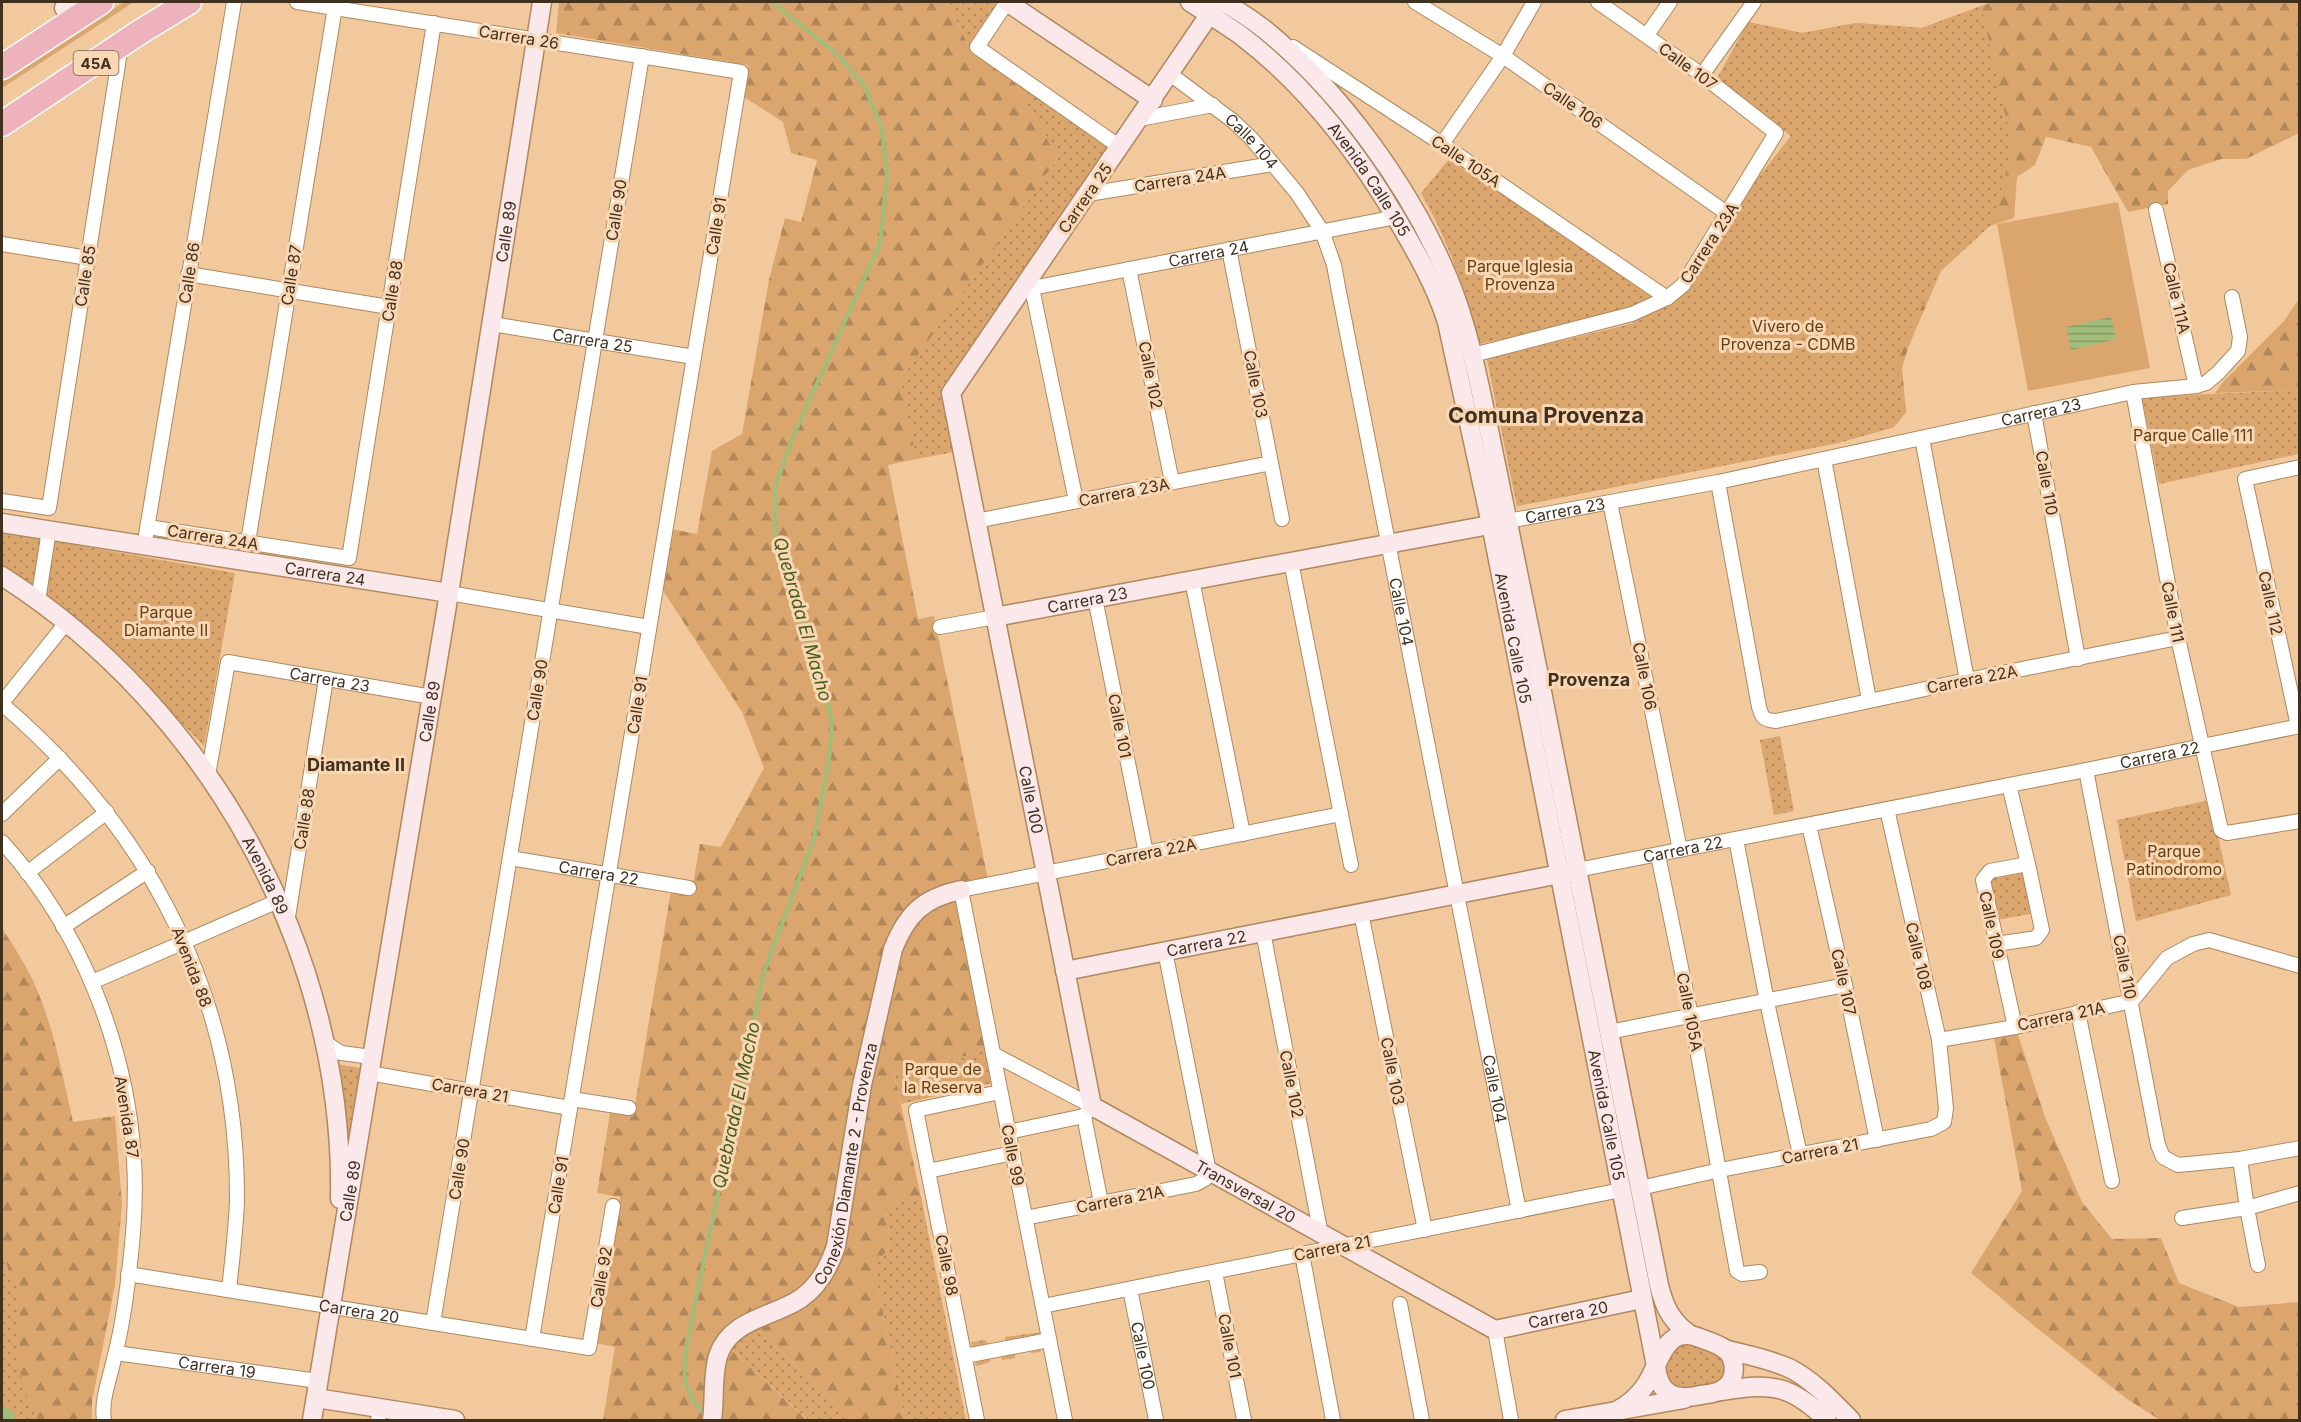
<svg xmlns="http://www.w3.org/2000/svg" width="2301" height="1422" font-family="Inter,sans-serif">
<defs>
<pattern id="forest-firs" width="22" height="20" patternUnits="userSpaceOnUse" patternTransform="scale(1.5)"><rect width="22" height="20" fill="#daa66e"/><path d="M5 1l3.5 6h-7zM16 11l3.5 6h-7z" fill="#b2885a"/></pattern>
<pattern id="park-dots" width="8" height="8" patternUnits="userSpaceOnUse" patternTransform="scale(1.5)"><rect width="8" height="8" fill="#daa66e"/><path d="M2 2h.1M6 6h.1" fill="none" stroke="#b2885a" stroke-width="1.8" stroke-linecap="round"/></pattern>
<pattern id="water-rules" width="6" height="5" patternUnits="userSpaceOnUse" patternTransform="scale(1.5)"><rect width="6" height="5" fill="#a0bd7a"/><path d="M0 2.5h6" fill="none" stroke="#849a63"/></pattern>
</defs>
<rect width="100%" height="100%" fill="#f2c89d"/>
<g fill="#daa66e">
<path d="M124,2H134L2,88V82Z"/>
<path d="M2118,202L2150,368L2028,391L1997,224Z"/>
</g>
<g fill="url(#forest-firs)">
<path d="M559,2H947L970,48L1012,78L1058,158L902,379L916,459L888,465L918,619L934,616L988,879L954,885L986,1051L894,1073L921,1197L885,1206L891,1245L874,1267L905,1420H854L749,1322L725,1343L807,1420H603L615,1347L595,1343L620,1197L597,1193L610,1113L633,1116L671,891L691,895L700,844L721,847L764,768L742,712L662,589L671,529L697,534L712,451L742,434L769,280L785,218L801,222L817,160L791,153L783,122L744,97L748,65L556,33Z"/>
<path d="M1992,2H2299V133L2246,159H2221L2188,170L2168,191V204L2128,212L2091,147L2046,137L2035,165L2017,177L2014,218L1955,238L1908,348L1902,368L1906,412L1894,427L1838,443L1517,506L1487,359L1631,324L1682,292L1736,206L1791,136L1780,127L1748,22L1802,33L1856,23L1922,28Z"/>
<path d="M2299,299V390L2215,393L2222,383L2284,321Z"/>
<path d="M2,928C10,941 19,954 26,967C51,1012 62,1072 73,1122L115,1116L122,1204L115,1285L92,1401V1420H2Z"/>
<path d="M1992,1027L2016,1029L2045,1117L2082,1202L2112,1239L2161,1238L2179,1283L2239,1307L2299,1302V1420H2160L2127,1399L2038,1329L1971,1273L2022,1191Z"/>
</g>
<g fill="url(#park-dots)">
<path d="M947,2H993L1000,5L970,48Z"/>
<path d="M1981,6L2013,149L1991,225L1940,272L1900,348L1897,366L1906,412L1894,427L1838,443L1517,506L1487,359L1631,324L1682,292L1736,206L1791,136L1715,82L1748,22L1802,33L1856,23L1922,28Z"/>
<path d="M1012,78L1110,148L942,387L954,452L916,459L901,379L1058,158Z"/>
<path d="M1450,158L1660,299L1629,311L1480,344C1466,292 1448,240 1421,193Z"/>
<path d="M2299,390V454L2159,484L2142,397Z"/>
<path d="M2,532L235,573L204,746L152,692L2,568Z"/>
<path d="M1780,736L1794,811L1774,815L1760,740Z"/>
<path d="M2210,800L2231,895L2136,921L2117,820Z"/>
<path d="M2026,867L2036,913L1991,921L1982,876Z"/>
<path d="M986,1051L993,1083L901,1104L894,1073Z"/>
<path d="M334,1064L361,1068L346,1153Z"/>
<path d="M921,1197L966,1420H905L874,1267L891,1245L885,1206Z"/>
<path d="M2,1255L12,1275L20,1298V1373L24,1389L38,1420H2Z"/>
<path d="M749,1322L854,1420H808L725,1343Z"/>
<path d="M1041,1332L1045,1347L1040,1348L1041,1352L1031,1353L1030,1350L1015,1354V1358L1002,1360L1001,1357L991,1359L990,1362L976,1366L971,1342L985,1340L989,1344L1005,1341V1337Z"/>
<path d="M1688,1341L1718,1351L1729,1370L1717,1385L1684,1394L1671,1387L1664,1368C1670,1355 1673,1344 1688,1341Z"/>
</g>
<path fill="url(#water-rules)" d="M2111,317L2116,339L2071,350L2066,327Z"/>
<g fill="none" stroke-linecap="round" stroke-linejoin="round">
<path stroke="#a0bd7a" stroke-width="4" d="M706,1416C681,1388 683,1378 687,1342L764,972L814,839L829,760L832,723L824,685L776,534V484L793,437L880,243L887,177L882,128L864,85L837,54L772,2"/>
<path stroke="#a0bd7a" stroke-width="21" d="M2,1417L5,1420"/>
<g stroke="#af885e" stroke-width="16">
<g id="street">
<path d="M297,2L741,72L532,1339"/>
<path d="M1007,2L977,47L1120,147"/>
<path d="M1415,2L1503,56L1728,214"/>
<path d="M1647,35L1670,2"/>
<path d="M1293,47L1442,144L1667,298"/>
<path id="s1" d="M1170,74L1233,121L1251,138L1297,193L1322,231L1334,265L1339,292L1519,1211"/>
<path d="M1702,75L1754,2"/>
<path d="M1139,119L1213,105"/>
<path d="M1442,144L1503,56L1534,2"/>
<path d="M1088,194L1273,164"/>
<path d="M2156,210L2196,386"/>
<path d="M2,244L88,258"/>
<path d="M1229,249L1282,519"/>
<path d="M1129,269L1172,482"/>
<path d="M188,274L389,307"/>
<path d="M1032,288L1076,501"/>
<path id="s2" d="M1022,290L1396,217"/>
<path id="s3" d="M492,324L694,357"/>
<path d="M1473,355L1632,314L1667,298L1683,285L1776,133L1702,75L1598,2"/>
<path d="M2133,392L2178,638L2221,830L2227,833L2300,821"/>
<path d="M2034,413L2078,659"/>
<path d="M1922,438L1967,680"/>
<path d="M1824,459L1869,700"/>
<path d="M1718,482L1759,707C1762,718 1764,720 1776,721L1967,680L2178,638"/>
<path d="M2,501L49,508L121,45"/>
<path d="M1610,502L1680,850"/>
<path d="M976,521L1271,463"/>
<path id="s4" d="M1508,521L1718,482L2133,392L2196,386L2206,383L2218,373L2238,351L2240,337L2232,297"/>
<path d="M148,527L349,558L434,23"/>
<path d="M146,535L234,2"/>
<path d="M248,542L335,7"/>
<path d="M1291,562L1351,865"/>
<path d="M1192,580L1243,834"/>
<path d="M449,593L649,627"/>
<path d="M1095,598L1146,853"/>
<path d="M38,601L49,530"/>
<path d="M940,627L995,617"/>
<path d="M2,703L66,623"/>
<path d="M2,704C152,832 238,1001 237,1200C236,1230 232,1260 229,1290"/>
<path d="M2298,726L2245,479L2300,467"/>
<path d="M2086,770L2158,1145L2163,1157L2178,1165L2240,1159L2300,1148"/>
<path id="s5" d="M208,775L228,662L432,697"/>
<path d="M2009,785L2028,864L1990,871L1983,880L2015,1027"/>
<path d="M2,814L60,758"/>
<path d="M1809,825L1845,985L1877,1140"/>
<path d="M1736,839L1767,1002L1800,1155"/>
<path d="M2,842C80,927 127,1045 134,1160C137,1205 132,1251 126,1296C123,1318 119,1341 113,1363C109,1381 101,1401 104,1420"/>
<path d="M1658,855L1691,1016L1737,1271L1742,1274L1760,1272"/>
<path id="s6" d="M510,858L689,888"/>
<path id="s7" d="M1577,870L2086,770L2300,726"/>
<path d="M27,873L107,812"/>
<path d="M1361,913L1425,1230"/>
<path d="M287,923L326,679"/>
<path d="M63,927L148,871"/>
<path d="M1263,932L1321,1235"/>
<path d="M1996,944L2036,938L2042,930L2028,864"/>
<path d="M92,982L278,901"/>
<path d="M2078,1012L2112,1181"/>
<path d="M1609,1032L1845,985"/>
<path d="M1939,1040L2015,1027L2132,1001L2167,958L2193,944L2209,940L2300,966"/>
<path d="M324,1042L341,1053L372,1057"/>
<path d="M993,1054L1092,1106L1084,1116L1101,1203"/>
<path d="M369,1073L570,1108"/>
<path d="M572,1099L629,1108"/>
<path d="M1008,1132L1084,1116"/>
<path d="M928,1171L1013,1153"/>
<path d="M1640,1188L1720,1170L1931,1129L1944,1122L1946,1108L1939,1040L1887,809"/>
<path d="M1025,1218L1196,1184L1205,1179L1209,1172L1165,951"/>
<path d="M2182,1218L2247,1208L2240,1159"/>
<path d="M1302,1254L1333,1420"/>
<path d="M2258,1265L2247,1208L2300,1193"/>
<path d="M1215,1272L1244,1420"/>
<path id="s8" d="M128,1274L589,1348L613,1206"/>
<path id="s9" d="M1130,1289L1156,1420"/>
<path d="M1400,1304L1422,1420"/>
<path d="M1043,1306L1621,1190"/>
<path d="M433,1323L642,56"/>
<path d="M1495,1330L1511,1420"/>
<path id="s10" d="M116,1353L318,1381"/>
<path d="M965,1356L1049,1340"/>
<path d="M378,1420L380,1409"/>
<path d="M977,1420L916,1110L1000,1092"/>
<path d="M1065,1420L961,890L1341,814"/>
</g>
</g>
<g stroke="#af885e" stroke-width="21">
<g id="secondary">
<path d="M1007,2L1153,100"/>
<path id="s11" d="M1190,2C1206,12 1223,23 1239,34C1304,83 1354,147 1395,216C1415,250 1435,284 1447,322L1491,524L1656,1366C1659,1396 1676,1401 1701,1395C1708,1394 1718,1393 1723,1389C1737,1381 1737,1359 1725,1349C1718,1344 1708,1341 1700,1338C1664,1323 1660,1365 1645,1386C1638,1396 1629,1404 1618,1410"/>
<path id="s12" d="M1218,2L951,393L1092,1106L1495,1330L1642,1299"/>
<path d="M1223,2C1237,10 1251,19 1264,29C1341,92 1411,188 1449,280C1469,329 1479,383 1490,435C1504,503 1518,572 1532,641C1574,855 1616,1070 1659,1285C1664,1306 1671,1321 1688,1333"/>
<path d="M64,8L69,2"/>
<path id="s13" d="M2,523L449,593"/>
<path id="s14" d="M2,576C209,708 345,952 340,1199"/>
<path id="s15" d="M995,617L1500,523"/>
<path id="s16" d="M1065,971L1570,872"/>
<path d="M1724,1349C1746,1355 1770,1359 1791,1369C1814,1381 1833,1402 1851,1420"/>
<path d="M1722,1391C1770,1382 1791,1385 1827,1420"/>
<path d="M316,1398L455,1420"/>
<path id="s17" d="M312,1420L449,593L542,2"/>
<path id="s18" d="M712,1420C715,1399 712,1376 718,1356C730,1319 773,1317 800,1299C819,1286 829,1268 836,1246L862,1085L893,949C907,914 923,898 961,890"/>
<path d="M1565,1420L1684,1399"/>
</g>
</g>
<g stroke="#fff" stroke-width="27">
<g id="highway">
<path d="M2,67L101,2"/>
<path d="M2,124L140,32L189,2"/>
</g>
</g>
<use href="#street" stroke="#fff" stroke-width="14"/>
<use href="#secondary" stroke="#fae8eb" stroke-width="18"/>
<use href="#highway" stroke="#edb2bc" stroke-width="24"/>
</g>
<g text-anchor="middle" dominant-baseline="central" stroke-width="6" stroke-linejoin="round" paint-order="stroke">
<rect fill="#f9d7b4" stroke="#78624b" stroke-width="1.5" x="73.5" y="51" width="45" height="24" rx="4.5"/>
<g font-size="15" font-weight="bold" fill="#40301e">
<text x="96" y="63">45A</text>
</g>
<g font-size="16" fill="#40301e" stroke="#f9d7b4">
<text transform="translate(519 37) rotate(9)">Carrera 26</text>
<text transform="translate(1688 66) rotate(36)">Calle 107</text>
<text transform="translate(1573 105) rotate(35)">Calle 106</text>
<text stroke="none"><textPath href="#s1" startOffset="106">Calle 104</textPath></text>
<text transform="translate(1466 161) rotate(34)">Calle 105A</text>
<text transform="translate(1180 179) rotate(-9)">Carrera 24A</text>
<text stroke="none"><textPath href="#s11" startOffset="255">Avenida Calle 105</textPath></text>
<text transform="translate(1085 198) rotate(-55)">Carrera 25</text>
<text transform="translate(616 210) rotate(-81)">Calle 90</text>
<text transform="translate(716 226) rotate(-81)">Calle 91</text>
<text stroke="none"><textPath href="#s17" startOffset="1204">Calle 89</textPath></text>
<text transform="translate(1709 243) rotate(-57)">Carrera 23A</text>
<text stroke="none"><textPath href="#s2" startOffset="190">Carrera 24</textPath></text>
<text transform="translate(189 273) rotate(-81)">Calle 86</text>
<text transform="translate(291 275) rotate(-81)">Calle 87</text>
<text transform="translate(85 276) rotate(-81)">Calle 85</text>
<text transform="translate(392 291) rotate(-81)">Calle 88</text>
<text transform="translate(2177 298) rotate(77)">Calle 111A</text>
<text stroke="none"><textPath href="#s3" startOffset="102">Carrera 25</textPath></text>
<text transform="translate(1151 375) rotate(79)">Calle 102</text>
<text transform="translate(1256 384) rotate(79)">Calle 103</text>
<text stroke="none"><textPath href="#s4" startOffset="544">Carrera 23</textPath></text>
<text transform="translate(2047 483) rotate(80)">Calle 110</text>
<text transform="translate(1124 492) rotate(-11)">Carrera 23A</text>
<text stroke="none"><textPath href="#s4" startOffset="58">Carrera 23</textPath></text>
<text transform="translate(213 537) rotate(9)">Carrera 24A</text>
<text stroke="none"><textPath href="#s13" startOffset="327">Carrera 24</textPath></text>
<text stroke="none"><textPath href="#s15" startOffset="94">Carrera 23</textPath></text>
<text transform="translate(2271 603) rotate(78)">Calle 112</text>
<text stroke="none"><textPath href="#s1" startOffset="610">Calle 104</textPath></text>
<text transform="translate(2173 612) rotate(79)">Calle 111</text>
<text stroke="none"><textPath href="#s11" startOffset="741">Avenida Calle 105</textPath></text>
<text transform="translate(1645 676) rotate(79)">Calle 106</text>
<text stroke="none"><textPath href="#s5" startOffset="218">Carrera 23</textPath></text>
<text transform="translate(1972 679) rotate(-11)">Carrera 22A</text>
<text transform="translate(537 690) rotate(-81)">Calle 90</text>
<text transform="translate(637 705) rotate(-81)">Calle 91</text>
<text stroke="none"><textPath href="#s17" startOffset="718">Calle 89</textPath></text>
<text transform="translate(1120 726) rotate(79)">Calle 101</text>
<text stroke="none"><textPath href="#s7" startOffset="594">Carrera 22</textPath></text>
<text stroke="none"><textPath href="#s12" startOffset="888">Calle 100</textPath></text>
<text transform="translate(304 819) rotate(-81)">Calle 88</text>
<text stroke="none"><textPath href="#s7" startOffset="108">Carrera 22</textPath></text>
<text transform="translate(1151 852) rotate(-11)">Carrera 22A</text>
<text stroke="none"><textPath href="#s6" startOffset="90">Carrera 22</textPath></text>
<text stroke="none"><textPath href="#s14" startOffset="404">Avenida 89</textPath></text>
<text transform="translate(1992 925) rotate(78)">Calle 109</text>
<text stroke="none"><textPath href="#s16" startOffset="144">Carrera 22</textPath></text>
<text transform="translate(1919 956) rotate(77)">Calle 108</text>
<text transform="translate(192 967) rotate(69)">Avenida 88</text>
<text transform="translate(2125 967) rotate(79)">Calle 110</text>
<text transform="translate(1844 982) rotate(78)">Calle 107</text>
<text transform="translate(1690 1012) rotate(79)">Calle 105A</text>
<text transform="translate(2061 1016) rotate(-12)">Carrera 21A</text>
<text transform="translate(1393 1071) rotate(79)">Calle 103</text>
<text transform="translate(1292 1084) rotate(79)">Calle 102</text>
<text stroke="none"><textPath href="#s1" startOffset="1096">Calle 104</textPath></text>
<text transform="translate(470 1090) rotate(10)">Carrera 21</text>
<text stroke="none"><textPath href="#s11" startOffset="1227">Avenida Calle 105</textPath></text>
<text transform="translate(127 1117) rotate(81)">Avenida 87</text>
<text transform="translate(1820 1151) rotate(-11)">Carrera 21</text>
<text transform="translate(1013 1155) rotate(79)">Calle 99</text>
<text stroke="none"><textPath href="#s18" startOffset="315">Conexión Diamante 2 - Provenza</textPath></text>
<text transform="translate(459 1169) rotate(-81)">Calle 90</text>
<text transform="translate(558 1185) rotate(-81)">Calle 91</text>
<text stroke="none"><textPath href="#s17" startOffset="232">Calle 89</textPath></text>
<text stroke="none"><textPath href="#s12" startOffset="1376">Transversal 20</textPath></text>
<text transform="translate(1120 1199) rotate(-11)">Carrera 21A</text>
<text transform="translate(1332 1248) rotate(-11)">Carrera 21</text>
<text transform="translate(947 1265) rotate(79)">Calle 98</text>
<text transform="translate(601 1277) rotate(-80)">Calle 92</text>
<text stroke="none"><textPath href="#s8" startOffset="234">Carrera 20</textPath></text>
<text stroke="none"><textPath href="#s12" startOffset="1736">Carrera 20</textPath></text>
<text transform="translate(1230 1346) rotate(79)">Calle 101</text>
<text stroke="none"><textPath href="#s9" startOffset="68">Calle 100</textPath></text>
<text stroke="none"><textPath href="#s10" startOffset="102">Carrera 19</textPath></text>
</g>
<g font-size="16" fill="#634014" stroke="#f9d7b4">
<text x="1520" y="266">Parque Iglesia<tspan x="1520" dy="18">Provenza</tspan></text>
<text x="1788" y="326">Vivero de<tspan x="1788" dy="18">Provenza - CDMB</tspan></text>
<text x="2193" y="435">Parque Calle 111</text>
<text x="166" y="612">Parque<tspan x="166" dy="18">Diamante II</tspan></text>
<text x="2174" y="851">Parque<tspan x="2174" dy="18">Patinodromo</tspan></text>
<text x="943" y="1069">Parque de<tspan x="943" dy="18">la Reserva</tspan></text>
</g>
<g font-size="18" font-style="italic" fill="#445e18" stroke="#f9d7b4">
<text transform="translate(803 619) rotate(74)">Quebrada El Macho</text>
<text transform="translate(736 1105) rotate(-78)">Quebrada El Macho</text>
</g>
<g font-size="18" font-weight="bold" fill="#40301e" stroke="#f9d7b4">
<text x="1589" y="679">Provenza</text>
<text x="356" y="764">Diamante II</text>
</g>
<g font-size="22" font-weight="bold" fill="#40301e" stroke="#f9d7b4">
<text x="1546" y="415">Comuna Provenza</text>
</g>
</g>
<rect width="2301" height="1422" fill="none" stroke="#40301e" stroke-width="6"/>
</svg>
